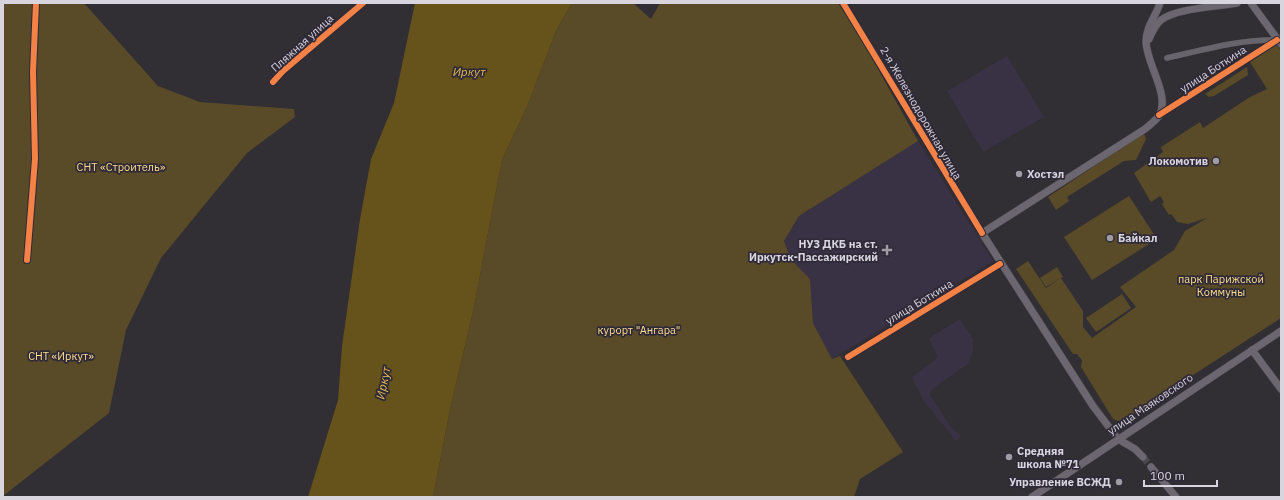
<svg xmlns="http://www.w3.org/2000/svg" width="1284" height="500" font-family="'IBM Plex Sans',sans-serif">
<rect width="100%" height="100%" fill="#312e34"/>
<g fill="#393144">
<path d="M1007,56L1044,117L983,152L947,91Z"/>
<path d="M918,141L993,261L832,359L813,323L810,279L790,260L784,241L799,216Z"/>
<path d="M960,319L973,339V351L968,364L932,389L930,395L951,427L961,436L956,441L923,400L912,377L936,359L937,355L929,338Z"/>
</g>
<g fill="#594b28">
<path d="M3,3H84L158,86L200,102L294,109L295,117L247,153L161,258L126,330L109,413L3,496Z"/>
<path d="M572,3H633L651,19L660,3H838L863,42L918,141L799,216L784,241L791,260L810,279L813,323L832,359L840,356L903,452L860,479L854,497H433L451,405L473,312L502,160L527,107L556,31Z"/>
<path d="M1276,45L1281,50V318L1124,420L1118,421L1113,419L1081,367L1082,360L1077,354H1073L1016,269L1028,261L1046,288L1061,278L1083,311V327L1092,338L1136,307L1120,287L1174,250L1185,231L1207,218L1188,224L1177,222L1171,214L1169,215L1162,204L1164,202L1160,196L1151,202L1134,173L1163,152L1161,147L1200,122L1203,128L1250,97L1267,89L1250,62Z"/>
<path d="M1247,67L1248,75L1214,96L1209,97L1205,94Z"/>
<path d="M1144,133L1146,139L1136,160L1124,161L1067,197L1069,201L1056,210L1048,197Z"/>
<path d="M1129,196L1157,239L1092,280L1064,237Z"/>
<path d="M1057,267L1063,277L1046,287L1040,278Z"/>
<path d="M1122,294L1131,308L1096,332L1086,318Z"/>
</g>
<path fill="#66521b" d="M415,3H572L556,31L527,107L502,160L473,312L451,405L433,497H308L338,400L342,346L360,219L371,159L394,103Z"/>
<g fill="none" stroke-linecap="round" stroke-linejoin="round">
<path stroke="#4a474e" stroke-width="7" stroke-dasharray="7 3.5" stroke-linecap="butt" d="M1143,457L1151,467"/>
<g stroke="#4c494e" stroke-width="6">
<g id="minor">
<path d="M843,3L982,233"/>
<path d="M1167,58C1203,50 1240,39 1277,40"/>
<path d="M273,82L283,71L363,3"/>
<path d="M1159,115L1277,40"/>
<path d="M27,260L35,159L33,72L36,3"/>
<path d="M848,357L1000,264"/>
</g>
</g>
<g stroke="#4c494e" stroke-width="8">
<g id="major">
<path d="M1251,3L1281,44"/>
<path d="M1149,39C1152,32 1155,25 1161,20C1177,8 1216,7 1237,3"/>
<path d="M1252,350L1281,389"/>
<path d="M1143,457L1135,449L1118,439L1093,406L982,233L1145,129C1150,125 1155,121 1159,116C1171,95 1146,64 1146,41C1146,27 1156,16 1160,3"/>
<path d="M1151,467L1176,497"/>
<path d="M1032,497L1281,331"/>
</g>
</g>
<use href="#minor" stroke="#67656b" stroke-width="5.5"/>
<use href="#major" stroke="#6b6670" stroke-width="7"/>
<g stroke="#302a38" stroke-width="8">
<g id="cycleway">
<path d="M843,3L982,233"/>
<path d="M273,82L283,71L363,3"/>
<path d="M1159,115L1277,40"/>
<path d="M27,260L35,159L33,72L36,3"/>
<path d="M848,357L1000,264"/>
</g>
</g>
<use href="#cycleway" stroke="#f48246" stroke-width="6"/>
</g>
<g fill="#9e9ba2" stroke="#302a38" stroke-width="1.5">
<circle cx="1216" cy="161" r="4"/>
<circle cx="1019" cy="174" r="4"/>
<circle cx="1110" cy="238" r="4"/>
<path d="M885 244h4v4h4v4h-4v4h-4v-4h-4v-4h4z"/>
<circle cx="1009" cy="457" r="4"/>
<circle cx="1119" cy="482" r="4"/>
</g>
<g text-anchor="middle" dominant-baseline="central" stroke-width="3.5" stroke-linejoin="round" paint-order="stroke">
<g font-size="11" fill="#d8d5de" stroke="#302a38">
<text transform="translate(302 43) rotate(-42)">Пляжная улица</text>
<text transform="translate(1213 69) rotate(-33)">улица Боткина</text>
<text transform="translate(921 113) rotate(60)">2-я Железнодорожная улица</text>
<text transform="translate(919 302) rotate(-31)">улица Боткина</text>
<text transform="translate(1150 404) rotate(-34)">улица Маяковского</text>
</g>
<g font-size="11" font-weight="bold" fill="#d8d5de" stroke="#302a38" text-anchor="end">
<text x="1208" y="161">Локомотив</text>
<text x="1027" y="174" text-anchor="start">Хостэл</text>
<text x="1118" y="238" text-anchor="start">Байкал</text>
<text x="878" y="244">НУЗ ДКБ на ст.<tspan x="878" dy="13">Иркутск-Пассажирский</tspan></text>
<text x="1017" y="451" text-anchor="start">Средняя<tspan x="1017" dy="13">школа №71</tspan></text>
<text x="1111" y="482">Управление ВСЖД</text>
</g>
<g font-size="11" fill="#fedf8d" stroke="#302a38">
<text x="121" y="167">СНТ «Строитель»</text>
<text x="1221" y="279">парк Парижской<tspan x="1221" dy="13">Коммуны</tspan></text>
<text x="639" y="330">курорт "Ангара"</text>
<text x="61" y="356">СНТ «Иркут»</text>
</g>
<g font-size="12" font-style="italic" fill="#e6be52" stroke="#302a38">
<text x="469" y="71">Иркут</text>
<text transform="translate(383 383) rotate(-79)">Иркут</text>
</g>
</g>
<rect width="1284" height="500" fill="none" stroke="#d8d5de" stroke-width="8"/>
<path d="M1144 480v6h73v-6" fill="none" stroke="#d8d5de" stroke-width="2"/>
<text x="1150" y="480" font-size="12" fill="#d8d5de" stroke="#302a38" stroke-width="3" paint-order="stroke">100 m</text>
</svg>
